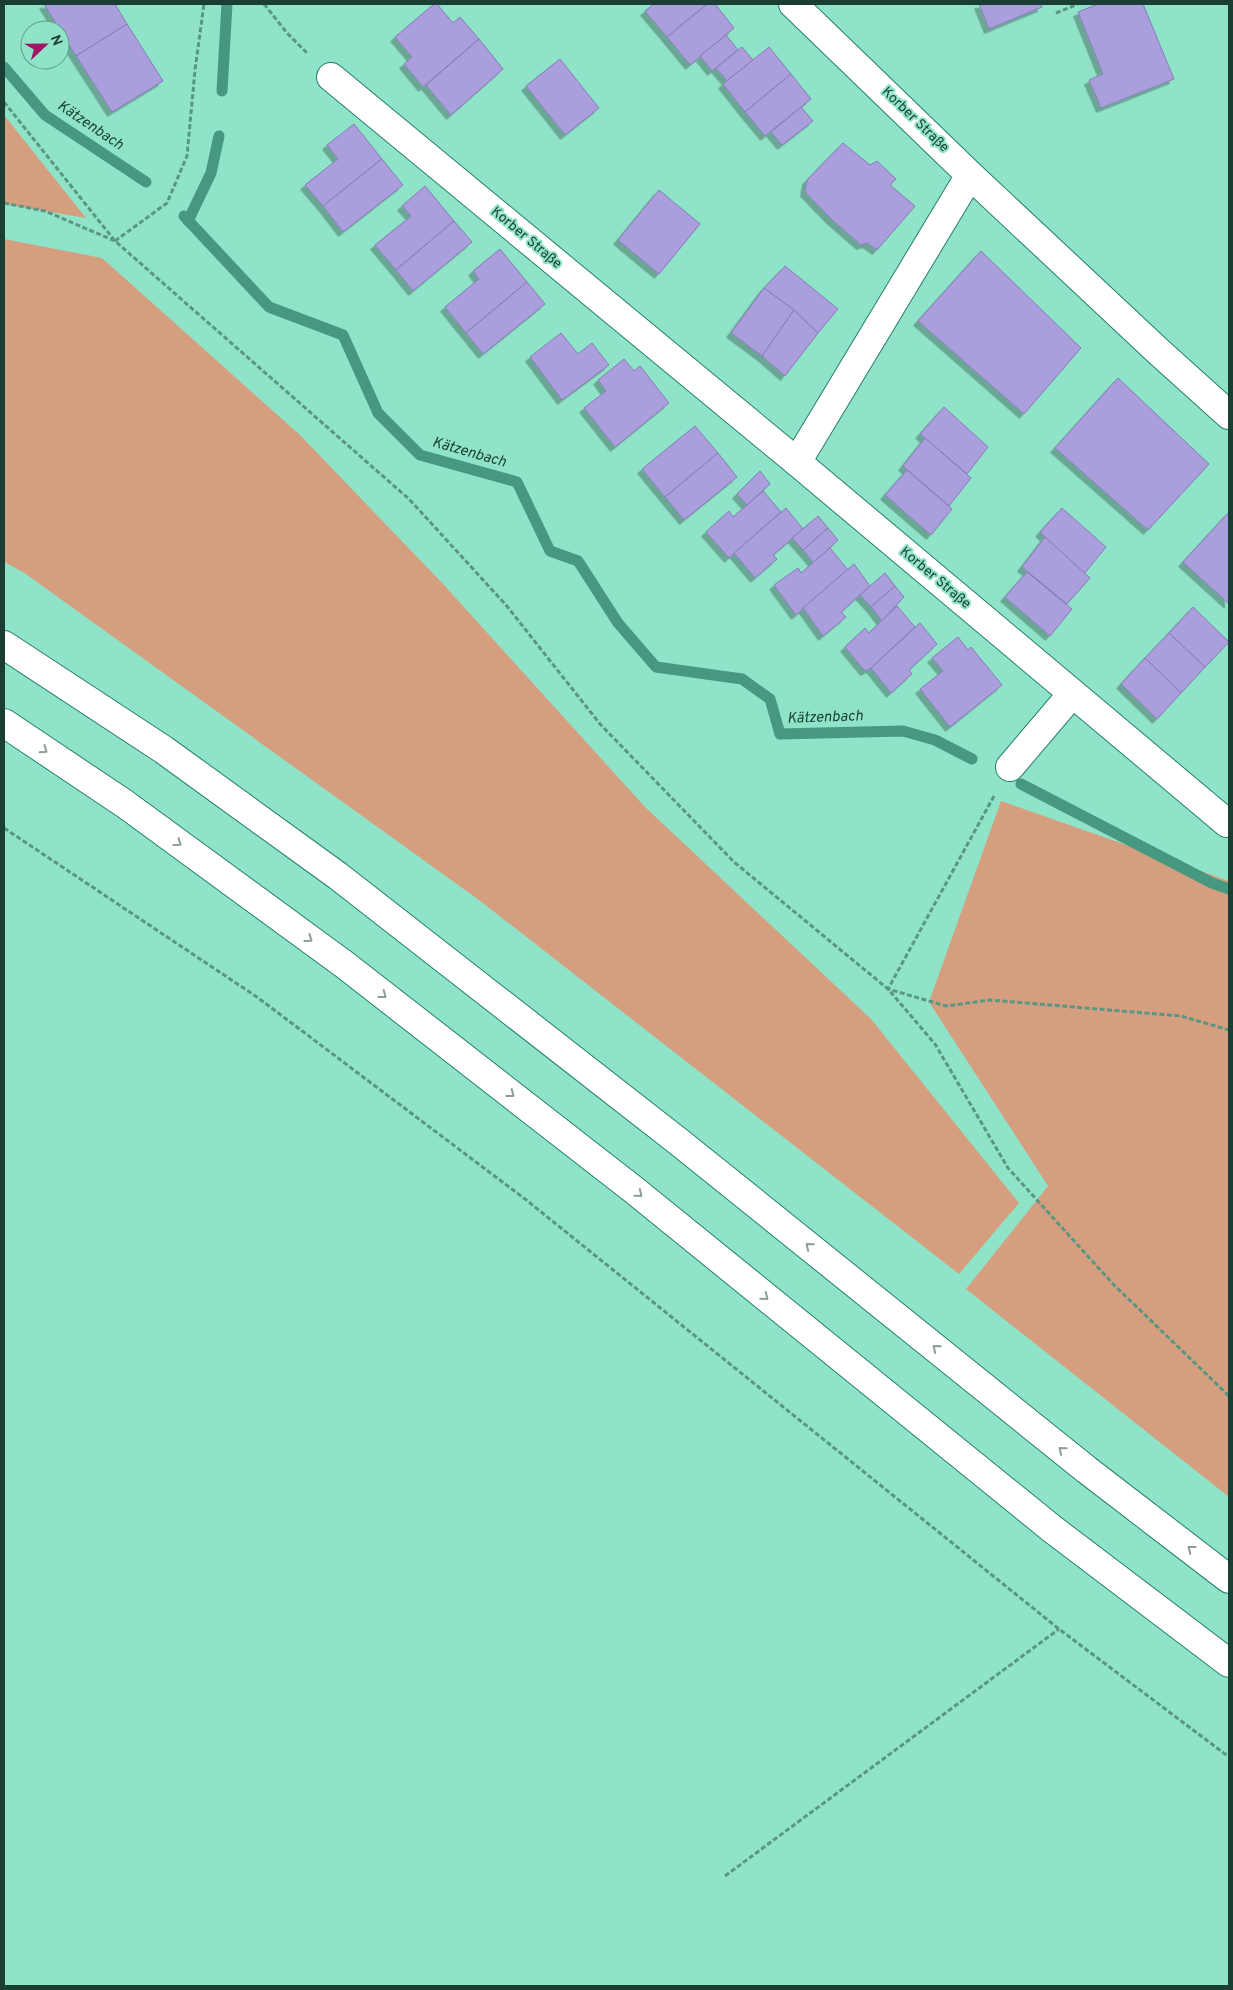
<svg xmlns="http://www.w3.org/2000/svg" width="1233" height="1990" font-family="Overpass,sans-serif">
<defs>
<filter id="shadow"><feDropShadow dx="-4.5" dy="4.5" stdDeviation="0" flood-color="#0004"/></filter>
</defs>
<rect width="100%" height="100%" fill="#8fe3c9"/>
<g fill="#d59f7f">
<path d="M4,115L86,218L4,204Z"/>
<path d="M4,239L102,258L300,435L444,585L645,807L871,1019L1019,1203L959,1274L479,900L23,572L4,562Z"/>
<path d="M1001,801L1229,881V1497L966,1289L1048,1186L929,1002Z"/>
</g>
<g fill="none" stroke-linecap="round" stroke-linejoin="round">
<g stroke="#469881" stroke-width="11">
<path d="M4,67L45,115L146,182"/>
<path d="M222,91L227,4"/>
<path d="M184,216L269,307L343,335L378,413L420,455L517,482L550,551L578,561L618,623L656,667L742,679L770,699L780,734L903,731L935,740L972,759"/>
<path d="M188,221L211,173L219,136"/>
<path d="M1021,784L1212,883L1229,889"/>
</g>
</g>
<g fill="#aa9fdc" stroke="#867bb6" filter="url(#shadow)">
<path d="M44,4H115L127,24L76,56Z"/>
<path d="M434,4H437L453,23L460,17L479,39L423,87L404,64L412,57L395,37Z"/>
<path d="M654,4H707L667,37L645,11Z"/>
<path d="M707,4H715L734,28L690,65L667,37Z"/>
<path d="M979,4H1041L1042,7L989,29Z"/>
<path d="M1098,4H1143L1174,79L1101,108L1089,80L1103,74L1078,12Z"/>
<path d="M127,24L163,81L112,112L76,56Z"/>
<path d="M726,35L738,50L712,71L700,56Z"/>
<path d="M479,39L503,69L451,115L426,85Z"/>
<path d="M742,47L753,60L727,81L716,68Z"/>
<path d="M769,47L791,74L745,112L723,84Z"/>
<path d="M560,59L599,108L565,135L526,86Z"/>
<path d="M791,74L811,99L765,136L745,112Z"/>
<path d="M801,107L813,121L782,145L771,132Z"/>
<path d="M354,124L382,159L323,206L305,185L338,159L327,145Z"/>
<path d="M843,143L870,165L877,161L896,179L890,185L915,206L877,250L867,243L861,245L831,219L805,192L807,180Z"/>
<path d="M382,159L403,185L343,232L323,206Z"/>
<path d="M425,186L454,221L396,270L375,245L411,216L402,206Z"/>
<path d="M659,190L700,224L659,274L618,240Z"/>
<path d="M454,221L472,242L413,291L396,270Z"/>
<path d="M500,249L527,282L466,333L445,307L479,279L473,271Z"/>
<path d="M981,251L1081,348L1024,414L918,321Z"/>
<path d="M785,266L838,309L818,333L794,310L764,288Z"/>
<path d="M527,282L545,304L483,354L466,333Z"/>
<path d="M764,288L794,310L762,356L731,333Z"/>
<path d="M794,310L818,333L785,376L762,356Z"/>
<path d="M561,333L578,354L592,343L609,365L562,400L530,357Z"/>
<path d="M624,359L634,371L640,366L669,403L615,447L584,408L606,391L598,380Z"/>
<path d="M1118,378L1209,464L1148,530L1055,448Z"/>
<path d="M944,407L988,447L967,474L920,434Z"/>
<path d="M695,426L718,453L665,497L642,469Z"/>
<path d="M925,438L971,478L949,506L903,466Z"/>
<path d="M718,453L737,477L684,520L665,497Z"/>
<path d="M907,470L952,509L931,535L885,495Z"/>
<path d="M760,471L770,484L747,505L737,494Z"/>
<path d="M763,491L781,512L729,558L706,532L729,511L733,517Z"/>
<path d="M786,508L803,529L773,555L777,559L755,578L734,553Z"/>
<path d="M1062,508L1106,547L1084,574L1040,532Z"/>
<path d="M1229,512V604L1183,562Z"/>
<path d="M818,516L828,528L803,550L792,538Z"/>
<path d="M828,528L838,540L814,563L803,550Z"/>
<path d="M1045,537L1090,578L1067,604L1022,567Z"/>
<path d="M830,548L848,570L796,615L774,585L798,568L801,573Z"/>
<path d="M854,564L870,586L841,612L846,617L823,636L803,608Z"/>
<path d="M1027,572L1072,609L1050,636L1005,597Z"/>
<path d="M885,573L895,586L871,607L860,595Z"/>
<path d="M895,586L904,597L882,621L871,607Z"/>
<path d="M897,606L915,627L871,668L865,671L845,647L865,628L869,633Z"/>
<path d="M1193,607L1229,642L1205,667L1169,633Z"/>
<path d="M920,623L937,644L909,670L912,674L891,693L871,668Z"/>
<path d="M1169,633L1205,667L1181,693L1145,658Z"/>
<path d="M958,637L968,650L971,647L1002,685L950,727L920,689L943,671L932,658Z"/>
<path d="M1145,658L1181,693L1157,719L1121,684Z"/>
</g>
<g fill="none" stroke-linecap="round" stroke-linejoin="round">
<g stroke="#277f69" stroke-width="30">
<g id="street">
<path d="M331,77L797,462L1227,823"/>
<path d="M797,462L970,175"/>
<path d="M1010,767L1072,694"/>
</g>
</g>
<g stroke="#277f69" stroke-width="30">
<path id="secondary" d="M793,4L970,175L1159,352L1229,415"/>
</g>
<g stroke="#277f69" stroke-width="30">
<g id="highway">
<path d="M4,645L164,750L338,876L679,1142L1087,1470L1229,1579"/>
<path d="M4,723L125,804L345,965L634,1190L1051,1528L1229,1663"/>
</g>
</g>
<g stroke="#599683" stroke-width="3" stroke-dasharray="5 2.5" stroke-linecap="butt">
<path d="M264,4L287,33L308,54"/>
<path d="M1056,13L1078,4"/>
<path d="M4,102L115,241L409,499L506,605L600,724L734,862L888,989L935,1044L1008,1168L1113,1284L1229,1396"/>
<path d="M4,203L45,211L115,241"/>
<path d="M115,241L167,203L187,156L195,70L204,4"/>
<path d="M994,796L888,989L946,1006L990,1000L1181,1016L1229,1030"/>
<path d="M4,828L257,997L525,1199L1059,1629L1229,1757"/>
<path d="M725,1876L1059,1629"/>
</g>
<use href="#street" stroke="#fff" stroke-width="28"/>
<use href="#secondary" stroke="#fff" stroke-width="28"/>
<use href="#highway" stroke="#fff" stroke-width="28"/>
</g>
<defs><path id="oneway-chevron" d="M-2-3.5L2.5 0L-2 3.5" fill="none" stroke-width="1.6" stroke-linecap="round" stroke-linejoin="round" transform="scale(1.25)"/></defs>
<g stroke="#8d9e9a">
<use href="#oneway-chevron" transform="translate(44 750) rotate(34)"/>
<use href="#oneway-chevron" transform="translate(178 843) rotate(36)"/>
<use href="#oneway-chevron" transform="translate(309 939) rotate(36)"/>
<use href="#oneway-chevron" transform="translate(383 995) rotate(38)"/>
<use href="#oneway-chevron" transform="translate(511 1094) rotate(38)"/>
<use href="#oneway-chevron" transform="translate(639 1194) rotate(39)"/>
<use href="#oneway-chevron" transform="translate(809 1246) rotate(-141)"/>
<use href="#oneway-chevron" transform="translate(765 1297) rotate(39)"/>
<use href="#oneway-chevron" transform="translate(936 1348) rotate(-141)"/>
<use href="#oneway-chevron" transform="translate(1062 1450) rotate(-141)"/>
<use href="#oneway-chevron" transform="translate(1191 1549) rotate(-142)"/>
</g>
<g text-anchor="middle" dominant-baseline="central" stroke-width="4" stroke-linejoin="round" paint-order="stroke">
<g font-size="14" fill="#1b3e34" stroke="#8fe3c9">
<text transform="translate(915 120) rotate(44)">Korber Straße</text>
<text transform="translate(526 238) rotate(40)">Korber Straße</text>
<text transform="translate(935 578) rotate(40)">Korber Straße</text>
</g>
<g font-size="15" font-style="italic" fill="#1a3f34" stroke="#8fe3c9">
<text transform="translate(90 126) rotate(34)">Kätzenbach</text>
<text transform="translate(469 453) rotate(16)">Kätzenbach</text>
<text transform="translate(825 718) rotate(-2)">Kätzenbach</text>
</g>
</g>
<rect width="1233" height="1990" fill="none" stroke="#1b3e34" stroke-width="10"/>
<g transform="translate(45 45) rotate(68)"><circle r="24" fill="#8fe3c9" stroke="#61a18d"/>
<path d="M0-4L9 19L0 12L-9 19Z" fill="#9e1664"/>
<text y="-8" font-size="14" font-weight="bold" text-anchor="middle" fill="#1b3e34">N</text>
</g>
</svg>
